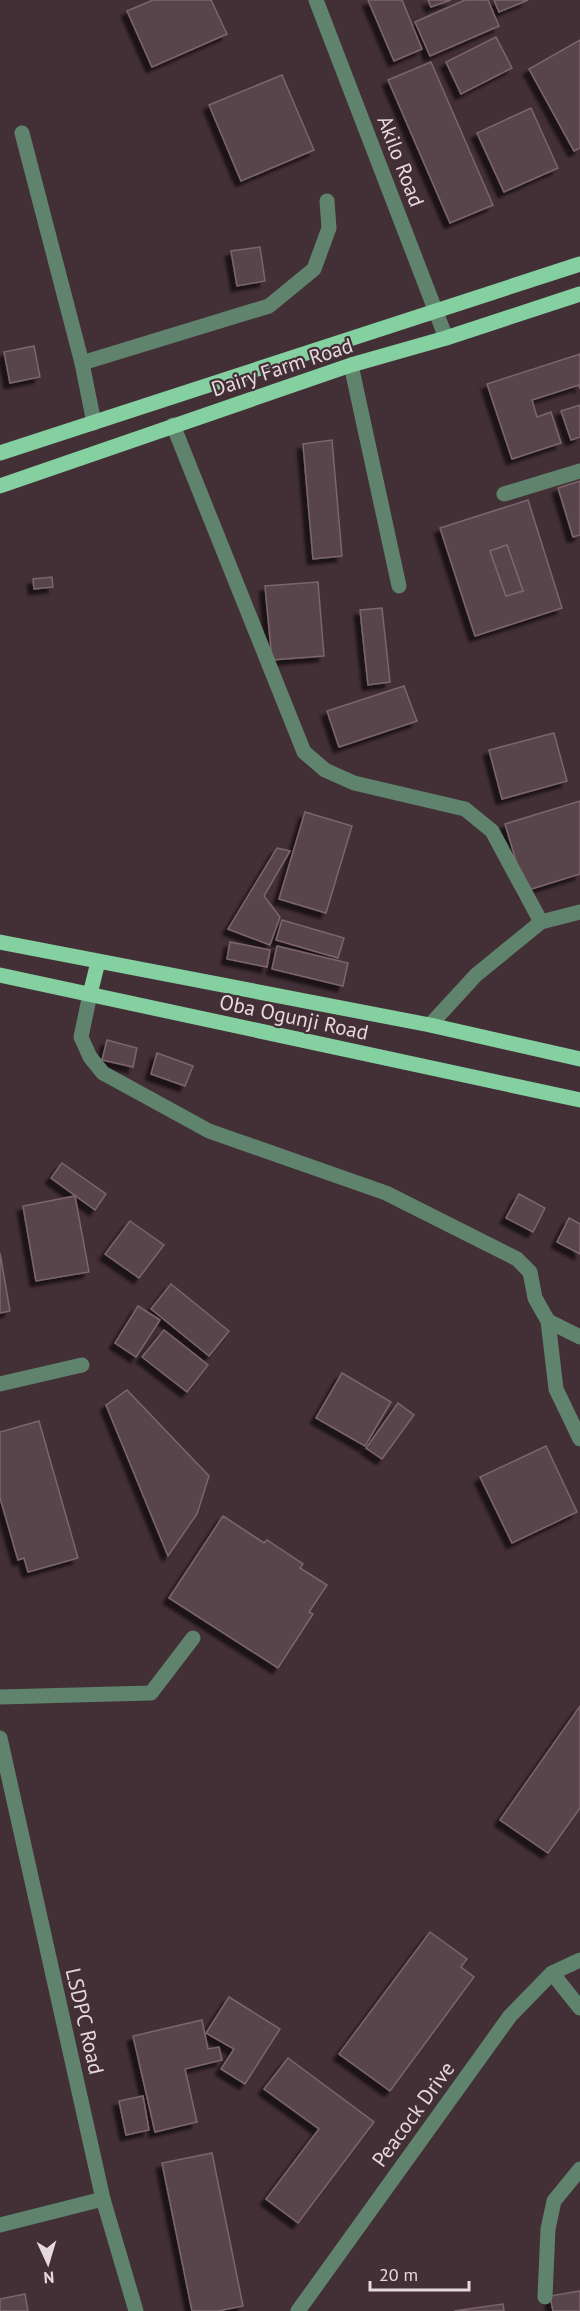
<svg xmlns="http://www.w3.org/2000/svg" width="580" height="2311" font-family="'PT Sans',sans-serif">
<defs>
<filter id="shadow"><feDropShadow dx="-5.5" dy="5.5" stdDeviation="1.5" flood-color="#0009"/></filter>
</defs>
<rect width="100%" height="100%" fill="#432f36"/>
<g fill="#59444b" stroke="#7b656d" stroke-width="1.5" fill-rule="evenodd" filter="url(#shadow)">
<path d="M153,0H211L227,34L152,67L127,11Z"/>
<path d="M368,0H402L422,49L394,61Z"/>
<path d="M428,0H451L431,7Z"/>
<path d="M465,0H488L499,26L430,56L415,22Z"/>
<path d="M494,0H528L499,12Z"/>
<path d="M496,37L512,68L461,94L446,62Z"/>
<path d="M580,40V148L574,151L529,69Z"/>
<path d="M431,62L493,205L450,223L388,80Z"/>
<path d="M282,75L314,150L241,181L209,105Z"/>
<path d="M531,108L558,168L504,192L477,133Z"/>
<path d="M260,247L265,281L237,286L231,251Z"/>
<path d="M34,346L40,377L10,383L4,352Z"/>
<path d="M580,354V389L579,385L532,400L537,417L551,412L561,443L512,459L487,384Z"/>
<path d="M580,405V437L571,440L561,411Z"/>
<path d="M332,440L342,556L313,559L303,444Z"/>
<path d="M580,481V535L573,537L558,488Z"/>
<path d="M528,500L562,608L475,636L440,528ZM507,545L523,591L506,596L490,551Z"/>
<path d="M507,545L523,591L506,596L490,551Z"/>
<path d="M52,577L53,587L34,589L33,579Z"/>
<path d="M318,582L324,656L272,660L265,586Z"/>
<path d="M382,608L390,682L368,685L360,610Z"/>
<path d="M404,686L417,721L339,747L327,711Z"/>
<path d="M554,733L567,781L502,799L489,750Z"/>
<path d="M580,801V874L525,891L505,824Z"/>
<path d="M305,812L352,826L326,913L279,899Z"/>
<path d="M277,848L290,851L264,896L280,917L270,945L228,929Z"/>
<path d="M282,920L344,938L338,958L276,940Z"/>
<path d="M230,942L270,950L267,967L227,959Z"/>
<path d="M277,946L348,963L343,986L272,969Z"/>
<path d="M107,1040L137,1048L133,1067L102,1060Z"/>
<path d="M157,1053L193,1066L185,1086L151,1074Z"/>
<path d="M62,1163L106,1194L95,1210L51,1178Z"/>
<path d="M519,1194L545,1208L533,1232L506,1218Z"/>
<path d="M75,1196L89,1272L36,1281L23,1206Z"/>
<path d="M569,1218L580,1224V1254L557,1242Z"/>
<path d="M130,1221L164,1245L139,1278L105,1254Z"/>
<path d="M0,1253L10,1311L0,1313Z"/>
<path d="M171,1284L229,1331L209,1356L151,1309Z"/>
<path d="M138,1306L160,1320L136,1357L115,1343Z"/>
<path d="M164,1330L208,1365L187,1392L142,1357Z"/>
<path d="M342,1373L391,1402L365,1446L316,1418Z"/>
<path d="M127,1390L209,1476L197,1514L168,1556L106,1405Z"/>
<path d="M398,1403L414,1415L382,1459L366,1448Z"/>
<path d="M39,1421L78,1558L28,1572L24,1558L18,1560L0,1498V1432Z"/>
<path d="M546,1446L577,1512L512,1543L480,1477Z"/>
<path d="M223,1516L264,1543L267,1540L303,1564L300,1568L327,1585L309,1612L313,1614L278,1668L169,1598Z"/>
<path d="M580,1706V1808L548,1853L500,1820Z"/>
<path d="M430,1932L467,1959L461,1967L474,1977L390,2091L339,2054Z"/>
<path d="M229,1997L280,2029L245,2084L221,2069L234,2049L206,2033Z"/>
<path d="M202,2020L208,2049L219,2047L222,2060L185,2069L197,2122L155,2132L133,2036Z"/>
<path d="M288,2058L374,2122L298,2223L266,2199L319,2129L264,2089Z"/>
<path d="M143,2096L149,2130L126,2135L119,2101Z"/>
<path d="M212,2153L243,2306L218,2311H192L162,2163Z"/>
<path d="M580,2291V2311H553L550,2296Z"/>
<path d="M25,2294L28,2311H0V2299Z"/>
<path d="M503,2304L504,2311H454Z"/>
</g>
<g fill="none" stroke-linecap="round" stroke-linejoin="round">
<g stroke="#5f836c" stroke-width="15">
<path d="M316,0L446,338"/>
<path d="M22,133L82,363L94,423"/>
<path d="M82,363L269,306L314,269L329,228L327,201"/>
<path d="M351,365L399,586"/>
<path d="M173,425L304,752L325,770L354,783L465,809L492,831L541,922"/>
<path d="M504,494L580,471"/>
<path d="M90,994L81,1037L90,1057L103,1073L209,1131L386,1193L517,1259L530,1272L535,1298L548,1321L556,1389L580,1439"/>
<path d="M430,1025L476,975L541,922L580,912"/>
<path d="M548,1321L580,1337"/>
<path d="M0,1384L82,1365"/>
<path d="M0,1697L151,1693L193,1638"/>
<path d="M0,1738L103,2199L136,2311"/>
<path d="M552,1973L580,2008"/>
<path d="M0,2225L103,2199"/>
<path d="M545,2297L548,2229L554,2201L580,2169"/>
<path d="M298,2311L510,2016L552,1973L580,1960"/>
</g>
<g stroke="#84d0a0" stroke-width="15">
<path d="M0,453L580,264"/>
<path d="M0,486L351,365L446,338L580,294"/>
<path d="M0,942L430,1025L580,1059"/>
<path d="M0,975L580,1100"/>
<path d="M90,994L98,962"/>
</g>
</g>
<g text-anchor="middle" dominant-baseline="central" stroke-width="4.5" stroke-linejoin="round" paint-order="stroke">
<g font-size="21" fill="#e6d9dd" stroke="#432f36">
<text transform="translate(401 161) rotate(69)">Akilo Road</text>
<text transform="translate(282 367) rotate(-18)">Dairy Farm Road</text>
<text transform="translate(294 1017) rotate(12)">Oba Ogunji Road</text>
<text transform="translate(85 2021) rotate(77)">LSDPC Road</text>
<text transform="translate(413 2114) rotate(-54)">Peacock Drive</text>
</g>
</g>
<g transform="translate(48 2263) rotate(176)" stroke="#432f36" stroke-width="4.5" paint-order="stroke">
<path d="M0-4.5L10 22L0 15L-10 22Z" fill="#e6d9dd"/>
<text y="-9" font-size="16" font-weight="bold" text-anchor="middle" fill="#e6d9dd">N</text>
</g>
<path d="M370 2281v9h99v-9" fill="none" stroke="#e6d9dd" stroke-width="3"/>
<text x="379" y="2281" font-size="18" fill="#e6d9dd" stroke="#432f36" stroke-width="4.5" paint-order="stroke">20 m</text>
</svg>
